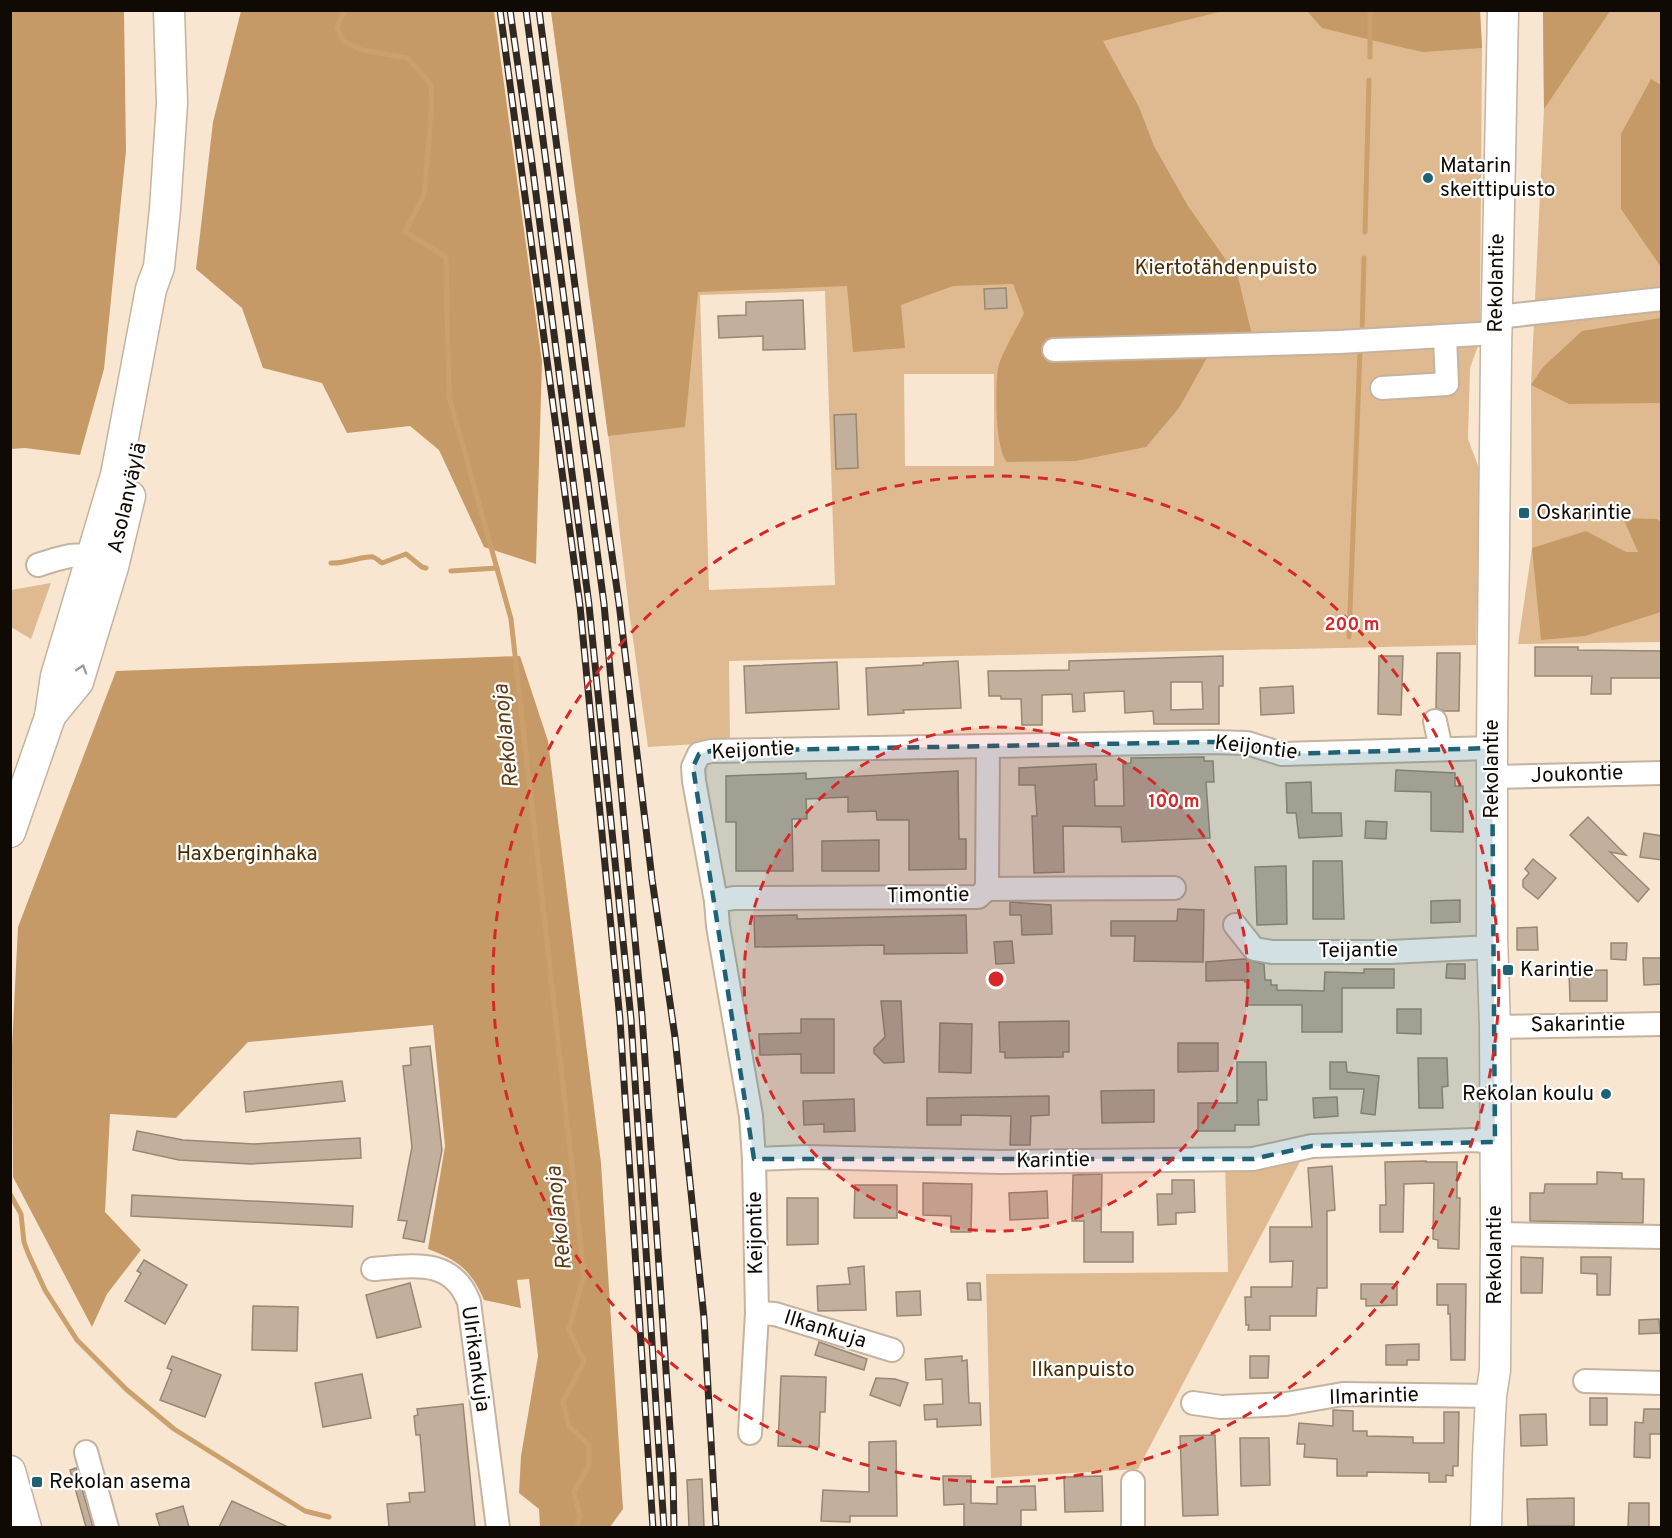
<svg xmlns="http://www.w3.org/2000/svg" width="1672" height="1538" font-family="Overpass,sans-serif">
<rect width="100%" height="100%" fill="#f9e6d1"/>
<g fill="#dfba91" fill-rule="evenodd">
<path d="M551,11H1480L1482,48L1480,318L1479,343L1470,368L1468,439L1480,471L1476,645L729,661L730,742L648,747L629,610L600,366ZM825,291L835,585L709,590L700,295ZM904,374H994V466H905Z"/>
<path d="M1543,11H1661V642L1518,644L1532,548L1531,385L1544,109Z"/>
<path d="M51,583L31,639L11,627V590Z"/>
<path d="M1305,1152L1138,1469L991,1478L986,1274L1228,1272L1225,1164Z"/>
</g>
<g fill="#c69a67">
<path d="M11,10L124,11L126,151L104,369L80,455L25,448L11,449Z"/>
<path d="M241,11H494L542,362L536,564L484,547L439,450L410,426L347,433L322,383L263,368L242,308L196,269L213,122Z"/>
<path d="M551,11H1223L1103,41L1139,107L1154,146L1188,206L1238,277L1252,335L1208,356L1179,408L1146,447L1076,461L1007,462C995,449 995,387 998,369C1000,355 1018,327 1024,313L1013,284L953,286L901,305L905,348L853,352L847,286L698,292L685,427L608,436Z"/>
<path d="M1307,11H1480L1482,48L1423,52L1396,46L1322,28Z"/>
<path d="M1543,11H1610L1544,109Z"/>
<path d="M1651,79L1661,85V267L1621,209V134Z"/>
<path d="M1660,318L1661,403L1569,404L1531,385L1543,367L1582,331Z"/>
<path d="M1623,518L1657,519L1661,522V612L1585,636L1541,640L1532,548L1586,531L1626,552H1638Z"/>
<path d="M520,656L548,741L601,1163L623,1509L610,1527H540L539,1509L519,1493L521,1456L538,1356L529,1279L517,1280L521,1308L484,1300C471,1270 458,1260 428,1249L445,1146L433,1025L248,1042L176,1118L110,1114L105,1212L141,1250L107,1294L92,1327L13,1177L12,1047L18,927L116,671Z"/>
</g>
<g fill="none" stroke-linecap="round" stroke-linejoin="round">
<g stroke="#cca06d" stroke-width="5">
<path d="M345,10L337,27L343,41L362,50L407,58L431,84L432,105L424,195L405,232L446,257L449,396L511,619L584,1275L569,1329L584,1362L563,1402L569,1426L589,1445V1465L574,1492L580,1516L577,1528"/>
<path d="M1370,57V10"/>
<path d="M1365,232L1369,80"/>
<path d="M1362,334L1364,258"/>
<path d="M331,563C344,564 366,555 373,557C376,558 379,561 382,563L406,554L422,567L426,568"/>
<path d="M451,571L497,568"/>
<path d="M1349,637L1360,351"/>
<path d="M10,1194L21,1214L24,1242L28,1253L45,1290L77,1340L127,1390L174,1429L305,1511L329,1517"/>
</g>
</g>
<g fill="#c2b09c" stroke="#988774" stroke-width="1.5" fill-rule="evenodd">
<path d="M1006,288L1007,308L985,309L984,289Z"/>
<path d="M803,300L805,349L763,350V336L719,338L718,316L746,315V302Z"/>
<path d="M856,414L858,468L836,469L834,415Z"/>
<path d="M1535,647H1578V650L1662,651V678H1611V694H1591L1592,676H1535Z"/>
<path d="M1437,653H1460L1459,711H1444L1436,708Z"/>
<path d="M1223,656V686H1219V724H1154L1153,711L1125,713L1124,691L1084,693L1085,711L1073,712L1072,694L1042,695V725H1022L1021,699H1001V696H989L988,671L1069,670V661ZM1171,682H1202L1203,709L1171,710Z"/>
<path d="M1379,656H1403L1401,715L1378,714Z"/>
<path d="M958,661L961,708L903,710L904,713L868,715L866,668L923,665V663Z"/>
<path d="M837,662L839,709L746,713L744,666Z"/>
<path d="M1293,686L1294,713L1261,715L1260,688Z"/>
<path d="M1204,757V761H1213L1214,782H1206L1210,838L1122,842L1121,827L1063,826L1064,872L1034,873L1032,816H1037L1035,785H1019V768L1096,764L1097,780H1094L1095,806H1124L1123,764L1131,763V758Z"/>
<path d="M1396,770L1455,773V786H1463V832L1431,831V792L1395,791Z"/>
<path d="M958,771L959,839H966V869L909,870V820H877L876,811L848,812V797L806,799L807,819H792L793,871H736V822H726V776L806,773V779Z"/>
<path d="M1311,782L1312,813H1341L1342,836L1299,838L1296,813H1287L1286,783Z"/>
<path d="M1588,817L1626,855L1610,852L1649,889L1638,902L1570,835Z"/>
<path d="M1366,821L1387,822L1386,839L1365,838Z"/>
<path d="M1644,833L1662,836V860L1640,857Z"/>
<path d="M879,840V871H822V841Z"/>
<path d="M1533,859L1556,878L1538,899L1523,887V880L1529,873L1525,869Z"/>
<path d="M1313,861H1342L1344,919H1313Z"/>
<path d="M1286,866L1287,924L1257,925L1255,867Z"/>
<path d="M1460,900V922L1431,923V901Z"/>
<path d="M1010,902L1051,905L1052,934L1022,935L1021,915H1010Z"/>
<path d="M1178,909L1204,910L1203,962L1134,961L1135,936H1111V921H1177Z"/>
<path d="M797,915V919L966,915L967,953L884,954V945L755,947L754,916Z"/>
<path d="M1537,927L1538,950H1517V928Z"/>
<path d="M1012,941L1014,963L996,964L994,942Z"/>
<path d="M1611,943H1627L1626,960L1611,959Z"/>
<path d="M1643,958H1662V984L1644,985Z"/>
<path d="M1244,959L1264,964L1265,980H1271V985H1277V990L1324,991L1325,972L1364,973V969H1394V988H1342V1032H1302V1005H1247V982H1245V980L1206,981V962Z"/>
<path d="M1447,964H1465V979L1446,978Z"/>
<path d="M1607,970V1001H1570L1569,971Z"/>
<path d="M881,1001H901L904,1062L884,1063L874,1053V1048L885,1037Z"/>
<path d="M1397,1009H1421V1034L1397,1033Z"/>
<path d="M801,1019H834V1073H801V1054L760,1055L759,1034L801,1033Z"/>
<path d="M1069,1021V1052H1063V1057L1005,1058V1052H1000L999,1022Z"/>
<path d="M940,1023L972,1024L971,1073L939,1072Z"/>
<path d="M1178,1043H1218V1071L1178,1072Z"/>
<path d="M430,1046L442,1150L424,1242L403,1238L407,1221L398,1220L412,1147L403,1066L411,1065L410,1048Z"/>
<path d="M1418,1058H1447L1448,1086L1442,1087L1443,1108H1419Z"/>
<path d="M1237,1062H1266L1267,1100H1258L1259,1125H1235V1131H1198V1103H1237Z"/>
<path d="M1330,1062H1346L1347,1072L1379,1076L1375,1115L1361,1113L1364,1089H1330Z"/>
<path d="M342,1081L345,1101L246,1112L244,1092Z"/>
<path d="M1154,1090V1122L1102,1123L1101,1091Z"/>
<path d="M1049,1096V1115L1031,1116L1030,1145H1010L1011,1116L961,1115V1125H927V1098Z"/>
<path d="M1337,1097L1338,1116L1314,1118L1313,1098Z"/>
<path d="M854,1099L855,1131L824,1132V1124L804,1125L803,1101Z"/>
<path d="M137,1131L183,1140L254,1144L360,1138L361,1158L251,1164L179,1160L133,1150Z"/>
<path d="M1426,1161V1162H1457V1198H1460L1459,1249L1438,1248V1240L1433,1239L1434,1183L1404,1184L1403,1232H1380V1205H1386L1385,1162Z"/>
<path d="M1332,1166L1335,1210L1327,1211V1288H1317L1316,1316H1270V1330H1248L1249,1325H1246L1245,1297H1251V1287H1292L1293,1261L1270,1262V1227H1312L1308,1168Z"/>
<path d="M1597,1172L1622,1173V1179H1644L1643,1223L1530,1221V1193H1544L1545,1184H1597Z"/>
<path d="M1102,1174L1101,1232H1133V1262H1084V1221H1072L1073,1175Z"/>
<path d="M1172,1180H1194L1195,1212L1176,1213V1224L1158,1225L1157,1194H1172Z"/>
<path d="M923,1183L972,1184L971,1232H951V1216L923,1215Z"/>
<path d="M855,1185H897V1218H854Z"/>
<path d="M1047,1191L1048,1218L1010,1220L1009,1193Z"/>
<path d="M132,1195L353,1206L352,1227L131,1216Z"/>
<path d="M787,1198H818V1244L787,1245Z"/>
<path d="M1521,1257L1543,1258L1542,1293H1521Z"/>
<path d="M1581,1257H1611L1610,1295H1597V1274L1581,1273Z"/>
<path d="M144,1260L187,1285L165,1324L125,1301L141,1273L137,1271Z"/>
<path d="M864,1266L866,1310L818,1311L817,1286L850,1284L848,1268Z"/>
<path d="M410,1283L421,1327L377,1338L366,1295Z"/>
<path d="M967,1283H980L981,1300H968Z"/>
<path d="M1361,1284H1397V1305L1366,1306V1299H1361Z"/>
<path d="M1437,1284H1466L1465,1360H1451L1450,1314H1448V1305H1437Z"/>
<path d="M920,1291L921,1315L897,1316L896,1292Z"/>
<path d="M253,1306L298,1307L297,1351L252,1350Z"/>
<path d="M1659,1319L1660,1333L1639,1334V1320Z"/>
<path d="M819,1342L867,1359L864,1370L815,1355Z"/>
<path d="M1419,1344V1360H1407V1365H1386V1345Z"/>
<path d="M172,1356L221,1375L205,1417L160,1400L172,1370L167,1368Z"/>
<path d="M962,1356V1361L967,1360L969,1403H980L981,1425L937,1427V1419L925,1420L924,1405L943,1404L942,1379L926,1380L925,1359Z"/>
<path d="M1250,1356H1269L1268,1378H1250Z"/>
<path d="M362,1374L371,1418L323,1427L315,1383Z"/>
<path d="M781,1376L826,1377L825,1412H820L819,1447L778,1446Z"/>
<path d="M876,1378L895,1379L908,1383L900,1406L870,1395Z"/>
<rect x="1590" y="1398" width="17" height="27"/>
<path d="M463,1404L475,1527H389L387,1504L410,1502L409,1493L425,1492L420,1435H416L414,1416L418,1415L417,1409Z"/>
<path d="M1644,1409H1662V1434H1650V1458L1634,1457L1635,1422L1643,1423Z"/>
<path d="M1333,1410L1353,1411V1431H1367V1436L1413,1437V1443H1444V1412H1459L1458,1466H1453V1476L1446,1475V1482H1429V1473L1367,1472V1476H1337V1459L1304,1457L1305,1444H1297L1299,1423L1333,1426Z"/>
<path d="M1546,1414L1547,1445L1521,1446L1520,1415Z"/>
<path d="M1215,1435L1218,1515L1183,1516L1180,1436Z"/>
<path d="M1240,1438H1269L1270,1485L1241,1486Z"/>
<path d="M896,1441L897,1516H850V1522L821,1521L823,1490L869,1492V1442Z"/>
<path d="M76,1468L93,1527H86L70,1470Z"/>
<path d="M943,1476H971V1503L997,1504V1487L1035,1486L1036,1510H1021V1527H964V1504L944,1505Z"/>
<path d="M1102,1476L1103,1511L1065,1512L1064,1477Z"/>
<path d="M702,1479L704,1527H689L687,1480Z"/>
<path d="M1574,1498V1526H1528L1527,1499Z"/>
<path d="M232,1501L288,1527H219Z"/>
<path d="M1629,1503H1649V1527H1628Z"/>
<path d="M183,1506L189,1527H160L156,1514Z"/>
</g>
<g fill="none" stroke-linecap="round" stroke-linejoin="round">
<g stroke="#c5b39f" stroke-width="26">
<g id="minor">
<path d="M1497,317L1662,299"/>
<path d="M1054,350L1339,342L1496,333"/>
<path d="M1382,388L1447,384L1445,337"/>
<path d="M38,565C67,556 77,550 106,563"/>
<path d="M1435,721L1441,749"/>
<path d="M1492,777L1662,773"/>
<path d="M987,889L988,746"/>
<path d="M716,901L734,898L978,897L987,889L1174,888"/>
<path d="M1235,925L1254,949L1272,952H1390L1492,947"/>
<path d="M1495,1027L1662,1024"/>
<path d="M754,1159L807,1157L1001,1162L1253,1159L1312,1146L1474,1140L1495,1142"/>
<path d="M1496,1234L1662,1237"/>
<path d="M373,1269C412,1266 452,1257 469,1302L498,1528"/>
<path d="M757,1313L775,1314L892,1350"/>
<path d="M1585,1381L1662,1383"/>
<path d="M1193,1403L1221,1407L1286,1404L1343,1394L1491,1396"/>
<path d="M750,1433L757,1313L754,1159L751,1116L718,926L716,901L694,781L693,767L699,754L711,751L1210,742L1247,743L1282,754L1492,748"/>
<path d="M86,1452L107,1528"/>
<path d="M1133,1528V1482"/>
</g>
</g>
<g stroke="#c5b39f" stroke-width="33">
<g id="major">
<path d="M50,716L78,682L113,567L130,496"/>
<path d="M10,832L50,717L56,676L116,475L151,289L159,267L165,209L172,103L169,10"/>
<path d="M10,1471L26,1528"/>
<path d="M1486,1528L1488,1456L1491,1396L1495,1370L1496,1234L1495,1027L1492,937V739L1496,352L1503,10"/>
</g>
</g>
<use href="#minor" stroke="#fff" stroke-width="22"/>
<use href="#major" stroke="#fff" stroke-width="30"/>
<g stroke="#312921" stroke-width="7">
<g id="rail">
<path d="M500,10L580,606L620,1020L653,1528"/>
<path d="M510,10L532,163L589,605L631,1019L664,1528"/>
<path d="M526,10L604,604L642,1015L673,1474L674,1528"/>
<path d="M539,10L592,416L619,603L652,879L675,1037L704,1318L716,1528"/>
</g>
</g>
<use href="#rail" stroke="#fff" stroke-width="4.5" stroke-dasharray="14" stroke-linecap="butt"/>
</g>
<defs><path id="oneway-chevron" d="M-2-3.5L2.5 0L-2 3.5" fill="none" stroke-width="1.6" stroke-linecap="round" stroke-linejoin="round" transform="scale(1.5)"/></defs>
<use stroke="#9f9d9b" href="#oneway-chevron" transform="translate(82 669) rotate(-73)"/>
<path fill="#1f6275" fill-opacity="0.2" stroke="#1f6275" stroke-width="4.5" stroke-dasharray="12 8" stroke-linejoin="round" d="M1210,742L1247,743L1282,754L1492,748L1495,1142L1312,1146L1253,1159H754L693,767L699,754L711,751Z"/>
<circle cx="996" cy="979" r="252" fill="#d62828" fill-opacity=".12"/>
<g fill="none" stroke="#d62828" stroke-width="3" stroke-dasharray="10 8">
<circle cx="996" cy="979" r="252"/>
<circle cx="996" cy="979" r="503"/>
</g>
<g fill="#1f6275" stroke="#fff" stroke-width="2">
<circle cx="1428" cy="178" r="6"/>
<rect x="1518" y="507" width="12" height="12" rx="3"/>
<rect x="1502" y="964" width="12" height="12" rx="3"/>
<circle cx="1606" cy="1094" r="6"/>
<rect x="31" y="1476" width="12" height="12" rx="3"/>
</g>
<g text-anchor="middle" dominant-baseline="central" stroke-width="4.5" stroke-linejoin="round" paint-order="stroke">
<g font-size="21" fill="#100a04" stroke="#fff" text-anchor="start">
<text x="1440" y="166">Matarin<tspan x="1440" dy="24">skeittipuisto</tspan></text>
<text x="1536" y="513">Oskarintie</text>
<text x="1520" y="970">Karintie</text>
<text x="1594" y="1094" text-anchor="end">Rekolan koulu</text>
<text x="49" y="1482">Rekolan asema</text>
</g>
<g font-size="21" fill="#482b00" stroke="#fff">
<text x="1226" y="268">Kiertotähdenpuisto</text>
<text x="247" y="854">Haxberginhaka</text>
<text x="1083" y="1370">Ilkanpuisto</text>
</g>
<g font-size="21" fill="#100a04" stroke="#fff">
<text transform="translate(1497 283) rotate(-89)">Rekolantie</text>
<text transform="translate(128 498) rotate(-77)">Asolanväylä</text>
<text transform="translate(1256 748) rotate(7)">Keijontie</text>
<text transform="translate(753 751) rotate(-3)">Keijontie</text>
<text transform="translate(1492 769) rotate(-90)">Rekolantie</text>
<text transform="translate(1577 775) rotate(-2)">Joukontie</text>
<text transform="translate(928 896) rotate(-1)">Timontie</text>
<text transform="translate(1358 951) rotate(-1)">Teijantie</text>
<text transform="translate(1578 1025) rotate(-1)">Sakarintie</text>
<text transform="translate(1053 1161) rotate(-1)">Karintie</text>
<text transform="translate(756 1233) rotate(-91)">Keijontie</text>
<text transform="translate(1495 1255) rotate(-90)">Rekolantie</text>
<text transform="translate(825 1330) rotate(17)">Ilkankuja</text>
<text transform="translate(475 1359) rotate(82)">Ulrikankuja</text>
<text transform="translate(1374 1397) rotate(-2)">Ilmarintie</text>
</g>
<g font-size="22" font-style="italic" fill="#593a12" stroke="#fff">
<text transform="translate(507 736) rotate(-96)">Rekolanoja</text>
<text transform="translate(560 1218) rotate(-96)">Rekolanoja</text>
</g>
</g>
<circle cx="996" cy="979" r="9" fill="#d62828" stroke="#fff" stroke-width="3"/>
<g font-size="18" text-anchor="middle" font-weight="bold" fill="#d62828" stroke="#fff" stroke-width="4.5" stroke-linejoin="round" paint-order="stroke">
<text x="1352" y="630">200 m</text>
<text x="1174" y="807">100 m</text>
</g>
<rect width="1672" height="1538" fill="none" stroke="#100a04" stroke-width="24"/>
</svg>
